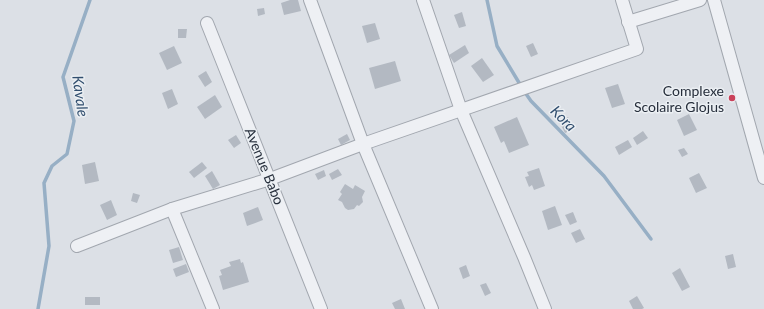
<svg xmlns="http://www.w3.org/2000/svg" width="764" height="309" font-family="Lato,sans-serif">
<rect width="100%" height="100%" fill="#dce0e6"/>
<g fill="none" stroke-linecap="round" stroke-linejoin="round">
<g stroke="#97afc5" stroke-width="3.5">
<path d="M487,0L497,46L521,86"/>
<path d="M524,91L531,101L604,176L651,239"/>
<path d="M38,309L49,246L44,183L52,166L67,154L74,121L63,77L90,0"/>
</g>
</g>
<g fill="#b3b9c2">
<path d="M290,0H298L301,11L284,15L281,3Z"/>
<path d="M264,8L265,14L258,16L257,9Z"/>
<path d="M462,12L466,26L459,28L454,15Z"/>
<path d="M375,23L380,39L367,43L362,26Z"/>
<path d="M178,29H187L186,38H178Z"/>
<path d="M533,43L538,54L531,57L526,46Z"/>
<path d="M465,45L469,53L454,63L449,55Z"/>
<path d="M174,46L182,63L167,70L159,53Z"/>
<path d="M482,58L494,75L483,82L471,66Z"/>
<path d="M395,61L401,81L375,89L369,68Z"/>
<path d="M206,71L212,82L205,87L198,76Z"/>
<path d="M618,84L625,104L612,108L605,88Z"/>
<path d="M172,89L178,104L168,109L162,93Z"/>
<path d="M215,95L222,107L205,119L197,107Z"/>
<path d="M689,114L697,130L684,136L677,120Z"/>
<path d="M517,117L529,145L509,153L504,141L501,143L494,127Z"/>
<path d="M568,117L574,129L565,133L559,121Z"/>
<path d="M643,131L648,138L637,145L633,138Z"/>
<path d="M347,134L350,140L341,145L338,139Z"/>
<path d="M236,135L241,143L234,148L228,140Z"/>
<path d="M628,140L632,147L619,155L615,147Z"/>
<path d="M684,148L688,154L682,157L678,150Z"/>
<path d="M95,162L99,181L85,184L82,165Z"/>
<path d="M202,162L207,168L194,178L189,172Z"/>
<path d="M539,168L545,186L534,190L532,185L529,187L525,177L529,176L527,172Z"/>
<path d="M338,169L342,175L332,180L329,174Z"/>
<path d="M324,170L326,176L318,180L315,174Z"/>
<path d="M212,171L220,185L213,189L205,176Z"/>
<path d="M699,173L707,188L696,193L689,178Z"/>
<path d="M345,184L353,189L355,185L365,191L362,197L363,202L359,206L357,205L354,209L348,210L345,208L342,202L338,200L342,194L340,192Z"/>
<path d="M133,193L140,195L137,203L131,201Z"/>
<path d="M111,200L117,215L107,220L100,205Z"/>
<path d="M555,206L562,225L548,230L542,211Z"/>
<path d="M258,207L263,220L247,226L243,213Z"/>
<path d="M573,212L577,222L570,225L565,215Z"/>
<path d="M580,229L585,239L576,243L571,233Z"/>
<path d="M179,247L183,260L173,263L169,250Z"/>
<path d="M733,254L736,267L728,269L725,256Z"/>
<path d="M240,259L241,263L243,262L249,282L223,290L219,276L222,275L220,270L231,266L229,262Z"/>
<path d="M186,264L189,272L176,277L173,269Z"/>
<path d="M466,265L470,276L463,279L459,268Z"/>
<path d="M680,268L690,287L682,291L672,273Z"/>
<path d="M486,283L491,293L485,296L480,285Z"/>
<path d="M637,296L644,308L642,309H633L629,301Z"/>
<rect x="85" y="297" width="15" height="8"/>
<path d="M401,299L405,309H395L392,303Z"/>
</g>
<g fill="none" stroke-linecap="round" stroke-linejoin="round">
<g stroke="#a2a7af" stroke-width="14">
<g id="street">
<path d="M310,0L363,144L432,309"/>
<path d="M423,0L461,110L524,257L545,309"/>
<path d="M714,0L764,178"/>
<path d="M628,22L700,0"/>
<path d="M207,23L321,309"/>
<path d="M172,209L213,309"/>
<path d="M77,246L172,209L270,179L363,144L637,49L622,0"/>
</g>
</g>
<use href="#street" stroke="#eef0f4" stroke-width="12"/>
</g>
<circle fill="#ca415a" stroke="#ebeff3" stroke-width="1.5" cx="732" cy="98" r="4"/>
<g text-anchor="middle" dominant-baseline="central" stroke-width="3" stroke-linejoin="round" paint-order="stroke">
<g font-size="14" fill="#262e3b" stroke="#ebeff3" text-anchor="end">
<text x="724" y="90">Complexe<tspan x="724" dy="16">Scolaire Glojus</tspan></text>
</g>
<g font-size="14" fill="#262e3b" stroke="#ebeff3">
<text transform="translate(265 166) rotate(68)">Avenue Babo</text>
</g>
<g font-size="15" font-style="italic" fill="#314e6e" stroke="#ebeff3">
<text transform="translate(81 96) rotate(82)">Kavale</text>
<text transform="translate(564 118) rotate(45)">Kora</text>
</g>
</g>
</svg>
